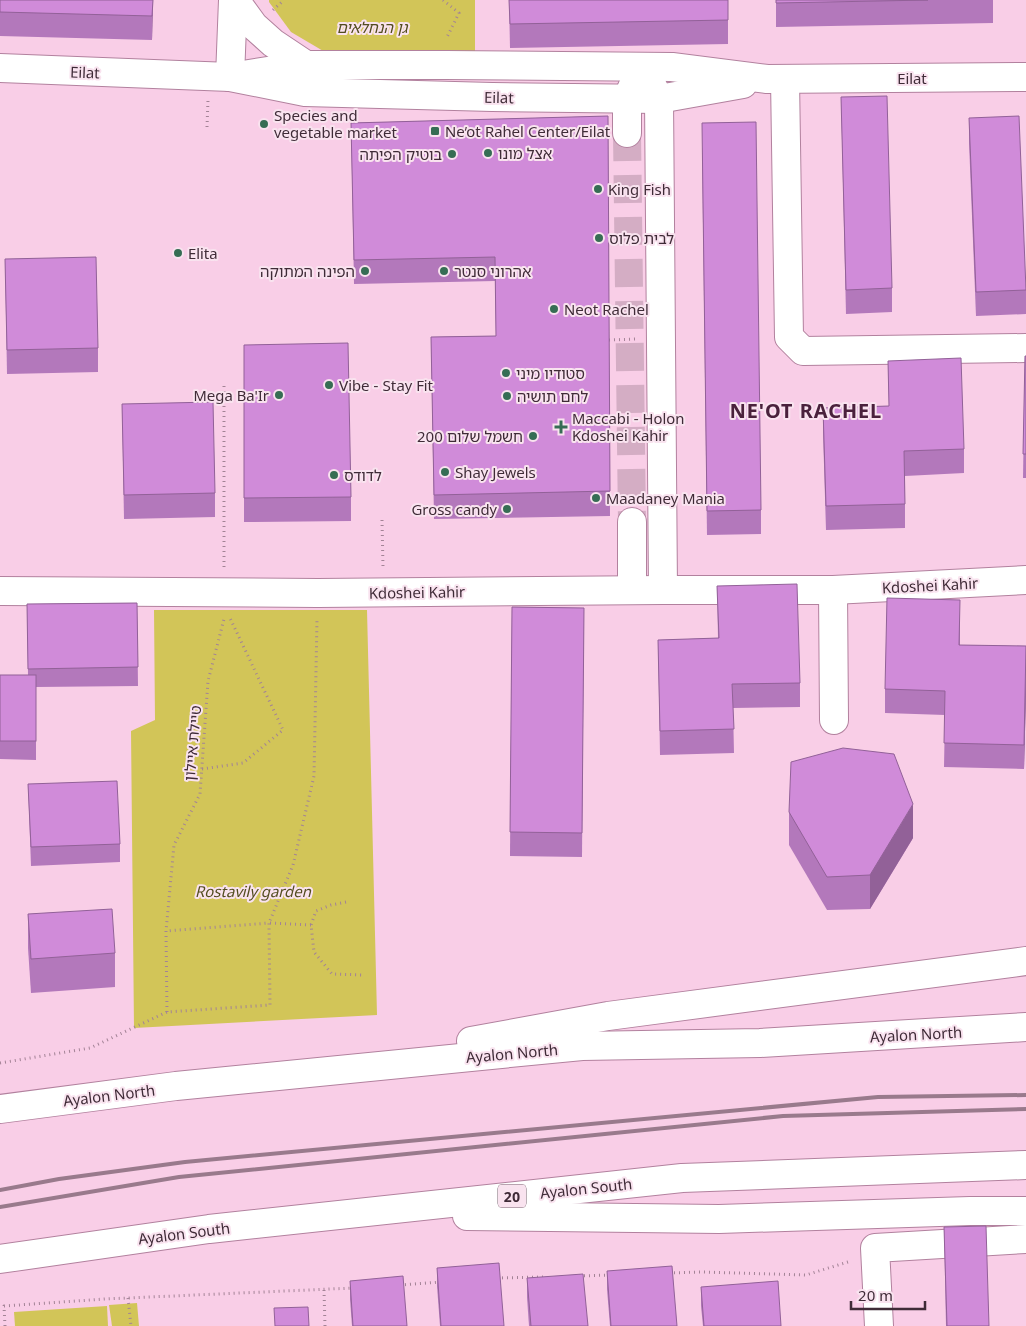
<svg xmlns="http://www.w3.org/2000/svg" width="1026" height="1326" font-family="Georgia,'Noto Sans Hebrew',serif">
<rect width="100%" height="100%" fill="#f9cee7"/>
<g fill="#d2c558">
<path d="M269,0H475V54L330,55L291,32L269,2Z"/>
<path d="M154,610H367L377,1015L134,1028L131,731L155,720Z"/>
<path d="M137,1303L139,1326H112L109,1305Z"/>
<path d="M107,1306L108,1326H15L14,1312Z"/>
</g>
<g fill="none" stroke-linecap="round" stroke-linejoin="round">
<path stroke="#d4adc4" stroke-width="28" stroke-dasharray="28 14" stroke-linecap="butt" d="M627,133L632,522"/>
<g stroke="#b2819e" stroke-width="30">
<g id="minor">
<path d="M235,0L254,26L273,43L306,65"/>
<path d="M0,68L230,77L305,92L492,97L659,99L743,84"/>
<path d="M230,77L306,65H445L672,67L767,79L1026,77"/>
<path d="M230,77L233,0"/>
<path d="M785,79L789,337L803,351L1026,348"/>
<path d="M651,83L659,99L663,590"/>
<path d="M627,133V99L634,83"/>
<path d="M632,522V590"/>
<path d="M833,590L834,720"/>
<path d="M0,591L318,593L663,590H833L1026,580"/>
<path d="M879,1326L875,1248L1026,1239"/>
</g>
</g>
<g stroke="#b2819e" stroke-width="30">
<g id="highway">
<path d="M471,1041L608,1016L1026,961"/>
<path d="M0,1109L176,1086L582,1046L760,1043L1026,1027"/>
<path d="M467,1216L719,1219L970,1211H1026"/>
<path d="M0,1259L209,1229L682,1178L1026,1165"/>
</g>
</g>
<g stroke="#a38396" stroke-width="3" stroke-dasharray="1 4" stroke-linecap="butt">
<path d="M443,0L459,13L446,39"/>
<path d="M273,10L284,0"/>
<path d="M207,127L208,100"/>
<path d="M609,340L636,339"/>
<path d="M224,386V568"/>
<path d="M382,520L383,567"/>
<path d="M202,769L243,763L283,730L230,618"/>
<path d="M346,902L331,905L316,911L311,925L314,952L332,974L364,975"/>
<path d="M311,925L269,923L293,865L314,776L317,619"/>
<path d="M167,1012L166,931L174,845L200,794L208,681L224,619"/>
<path d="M0,1063L90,1048L167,1012L270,1005L269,923L166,931"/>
<path d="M669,1273L701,1272L806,1275L851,1261"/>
<path d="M579,1276L610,1275"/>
<path d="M497,1278L543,1277"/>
<path d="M400,1285L441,1282"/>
<path d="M324,1290L325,1326"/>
<path d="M128,1298L131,1326"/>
<path d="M5,1326L4,1306L105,1299L353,1288"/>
</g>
<use href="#minor" stroke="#fff" stroke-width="28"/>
<use href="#highway" stroke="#fff" stroke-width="28"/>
<g stroke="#997a8c" stroke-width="4">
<path d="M0,1190L59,1179L185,1162L878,1097L1026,1095"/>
<path d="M0,1207L179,1177L783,1116L1026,1109"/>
</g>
</g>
<g fill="#b378bb">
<path d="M0,0H153L152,40L0,36Z"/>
<path d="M509,0H728V44L510,48Z"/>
<path d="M776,0H993V23L776,27Z"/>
<path d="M841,97L892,288V312L846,314Z"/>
<path d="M608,116L610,516L434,519L431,337L496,336L495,281L354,284L351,123Z"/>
<path d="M969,118L1026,286V314L976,316L969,142Z"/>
<path d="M702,147L761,510V534L707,535Z"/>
<path d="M5,259L98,348V372L7,374Z"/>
<path d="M244,345L351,497V521L244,522Z"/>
<path d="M1025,356H1026V478H1023Z"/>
<path d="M888,361L964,449V473L905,476V528L826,530L823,432V408L889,406Z"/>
<path d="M122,404L215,493V517L124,519Z"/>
<path d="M717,586L800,683V707L733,708L734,753L660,755L658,640L718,638Z"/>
<path d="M137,603L138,686L36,687V760L0,759V675H28L27,604Z"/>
<path d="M512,607L584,608L582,857L510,856Z"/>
<path d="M960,624V645L1026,646V694L1024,769L944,767L945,715L885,713V689Z"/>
<path d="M28,784L120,844V862L31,866Z"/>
<path d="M789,812L913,838L870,909L827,910L789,845Z"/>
<path d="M28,914L115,953V987L31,993L28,948Z"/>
<path d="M944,1227L989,1326H946Z"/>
<path d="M437,1268L504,1326H440L437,1286Z"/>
<path d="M607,1271L677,1326H610L607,1289Z"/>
<path d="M527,1278L588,1326H529L527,1297Z"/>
<path d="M350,1281L407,1326H352L350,1299Z"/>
<path d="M701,1287L781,1326H703L701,1306Z"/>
</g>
<g fill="#926198">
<path d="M153,0L152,40V16Z"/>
<path d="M1026,670V694L1024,769V745Z"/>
<path d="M913,804V838L870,909V875Z"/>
</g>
<g fill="#d08bd9" stroke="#926198">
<path d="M0,0H153L152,16L0,12Z"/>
<path d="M509,0H728V20L510,24Z"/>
<path d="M776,0H928L776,3Z"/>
<path d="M887,96L892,288L846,290L841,97Z"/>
<path d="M608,116L610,491L434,495L431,337L496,336L495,257L354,260L351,123Z"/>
<path d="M1019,116L1026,290L976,292L969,118Z"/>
<path d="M756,122L761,510L707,511L702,123Z"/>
<path d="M96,257L98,348L7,350L5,259Z"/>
<path d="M348,343L351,497L244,498V345Z"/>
<path d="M1025,356H1026V454H1023Z"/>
<path d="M961,358L964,449L904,451L905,504L826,506L823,408L889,406L888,361Z"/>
<path d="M213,402L215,493L124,495L122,404Z"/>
<path d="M797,584L800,683L732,684L734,729L660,731L658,640L719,638L717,586Z"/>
<path d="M887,598L960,600L959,645L1026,646L1024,745L944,743L945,691L885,689Z"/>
<path d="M137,603L138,667L28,669L27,604Z"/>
<path d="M512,607L584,608L582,833L510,832Z"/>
<rect x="0" y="675" width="36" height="66"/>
<path d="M843,748L894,754L913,804L870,875L827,877L789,812L791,762Z"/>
<path d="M117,781L120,844L31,847L28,784Z"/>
<path d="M112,909L115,953L31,959L28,914Z"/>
<path d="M986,1226L989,1326H947L944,1227Z"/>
<path d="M499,1263L504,1326H441L437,1268Z"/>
<path d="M672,1266L677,1326H611L607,1271Z"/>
<path d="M583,1274L588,1326H531L527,1278Z"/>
<path d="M403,1276L407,1326H353L350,1281Z"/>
<path d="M778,1281L781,1326H704L701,1287Z"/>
<path d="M308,1307L309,1326H275L274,1308Z"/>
</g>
<g fill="#366d54" stroke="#f9e3ef" stroke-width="2">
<circle cx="264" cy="124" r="5"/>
<rect x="430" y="126" width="10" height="10" rx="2.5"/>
<circle cx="488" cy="153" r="5"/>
<circle cx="452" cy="154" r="5"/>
<circle cx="598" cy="189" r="5"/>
<circle cx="599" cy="238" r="5"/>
<circle cx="178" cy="253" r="5"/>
<circle cx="365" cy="271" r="5"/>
<circle cx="444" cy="271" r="5"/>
<circle cx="554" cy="309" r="5"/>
<circle cx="506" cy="373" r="5"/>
<circle cx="329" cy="385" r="5"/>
<circle cx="279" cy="395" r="5"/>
<circle cx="507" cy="396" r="5"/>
<path d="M558.5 419.5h5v5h5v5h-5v5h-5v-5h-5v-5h5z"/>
<circle cx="533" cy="436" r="5"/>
<circle cx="445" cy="472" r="5"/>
<circle cx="334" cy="475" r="5"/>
<circle cx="596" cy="498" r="5"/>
<circle cx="507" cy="509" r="5"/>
</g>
<g text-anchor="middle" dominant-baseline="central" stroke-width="4" stroke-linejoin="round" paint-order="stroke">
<rect fill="#f9e3ef" stroke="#77626e" stroke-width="1" x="498" y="1184.5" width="28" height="23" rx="4"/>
<g font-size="14" font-weight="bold" fill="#3f2b37">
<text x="512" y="1196">20</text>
</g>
<g font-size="15" font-style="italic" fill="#524c1f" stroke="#f9e3ef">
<text x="372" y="27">גן הנחלאים</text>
<text x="253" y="891">Rostavily garden</text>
</g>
<g font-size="15" fill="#3f2b37" stroke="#f9e3ef">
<text transform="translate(85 72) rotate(2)">Eilat</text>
<text x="912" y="78">Eilat</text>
<text transform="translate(499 97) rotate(1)">Eilat</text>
<text transform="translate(930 585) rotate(-3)">Kdoshei Kahir</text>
<text transform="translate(417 592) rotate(-1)">Kdoshei Kahir</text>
<text transform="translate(192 743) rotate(-85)">טיילת איילון</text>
<text transform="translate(916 1034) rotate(-3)">Ayalon North</text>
<text transform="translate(512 1053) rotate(-5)">Ayalon North</text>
<text transform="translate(109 1095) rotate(-7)">Ayalon North</text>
<text transform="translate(586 1188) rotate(-6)">Ayalon South</text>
<text transform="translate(184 1233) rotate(-7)">Ayalon South</text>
</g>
<g font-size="15" fill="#3f2b37" stroke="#f9e3ef" text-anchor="start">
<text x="274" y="115">Species and<tspan x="274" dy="17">vegetable market</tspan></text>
<text x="445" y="131">Ne’ot Rahel Center/Eilat</text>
<text x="498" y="153">אצל מונו</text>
<text x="442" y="154" text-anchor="end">בוטיק הפיתה</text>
<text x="608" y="189">King Fish</text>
<text x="609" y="238">לבית פלוס</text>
<text x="188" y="253">Elita</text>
<text x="355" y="271" text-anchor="end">הפינה המתוקה</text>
<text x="454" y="271">אהרוני סנטר</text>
<text x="564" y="309">Neot Rachel</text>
<text x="516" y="373">סטודיו מיני</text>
<text x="339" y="385">Vibe - Stay Fit</text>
<text x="269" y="395" text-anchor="end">Mega Ba'Ir</text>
<text x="517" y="396">לחם תושיה</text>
<text x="572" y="418">Maccabi - Holon<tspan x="572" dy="17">Kdoshei Kahir</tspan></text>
<text x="523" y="436" text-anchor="end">חשמל שלום 200</text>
<text x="455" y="472">Shay Jewels</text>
<text x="344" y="475">לדודס</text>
<text x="606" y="498">Maadaney Mania</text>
<text x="497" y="509" text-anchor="end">Gross candy</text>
</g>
<g font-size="20" font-weight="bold" letter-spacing="1" fill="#4a213c" stroke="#f9e3ef">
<text x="806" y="410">NE'OT RACHEL</text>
</g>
</g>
<path d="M851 1301v8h74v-8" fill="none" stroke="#3f2b37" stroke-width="2.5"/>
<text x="858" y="1301" font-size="15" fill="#3f2b37" stroke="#f9e3ef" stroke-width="4" paint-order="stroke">20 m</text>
</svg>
